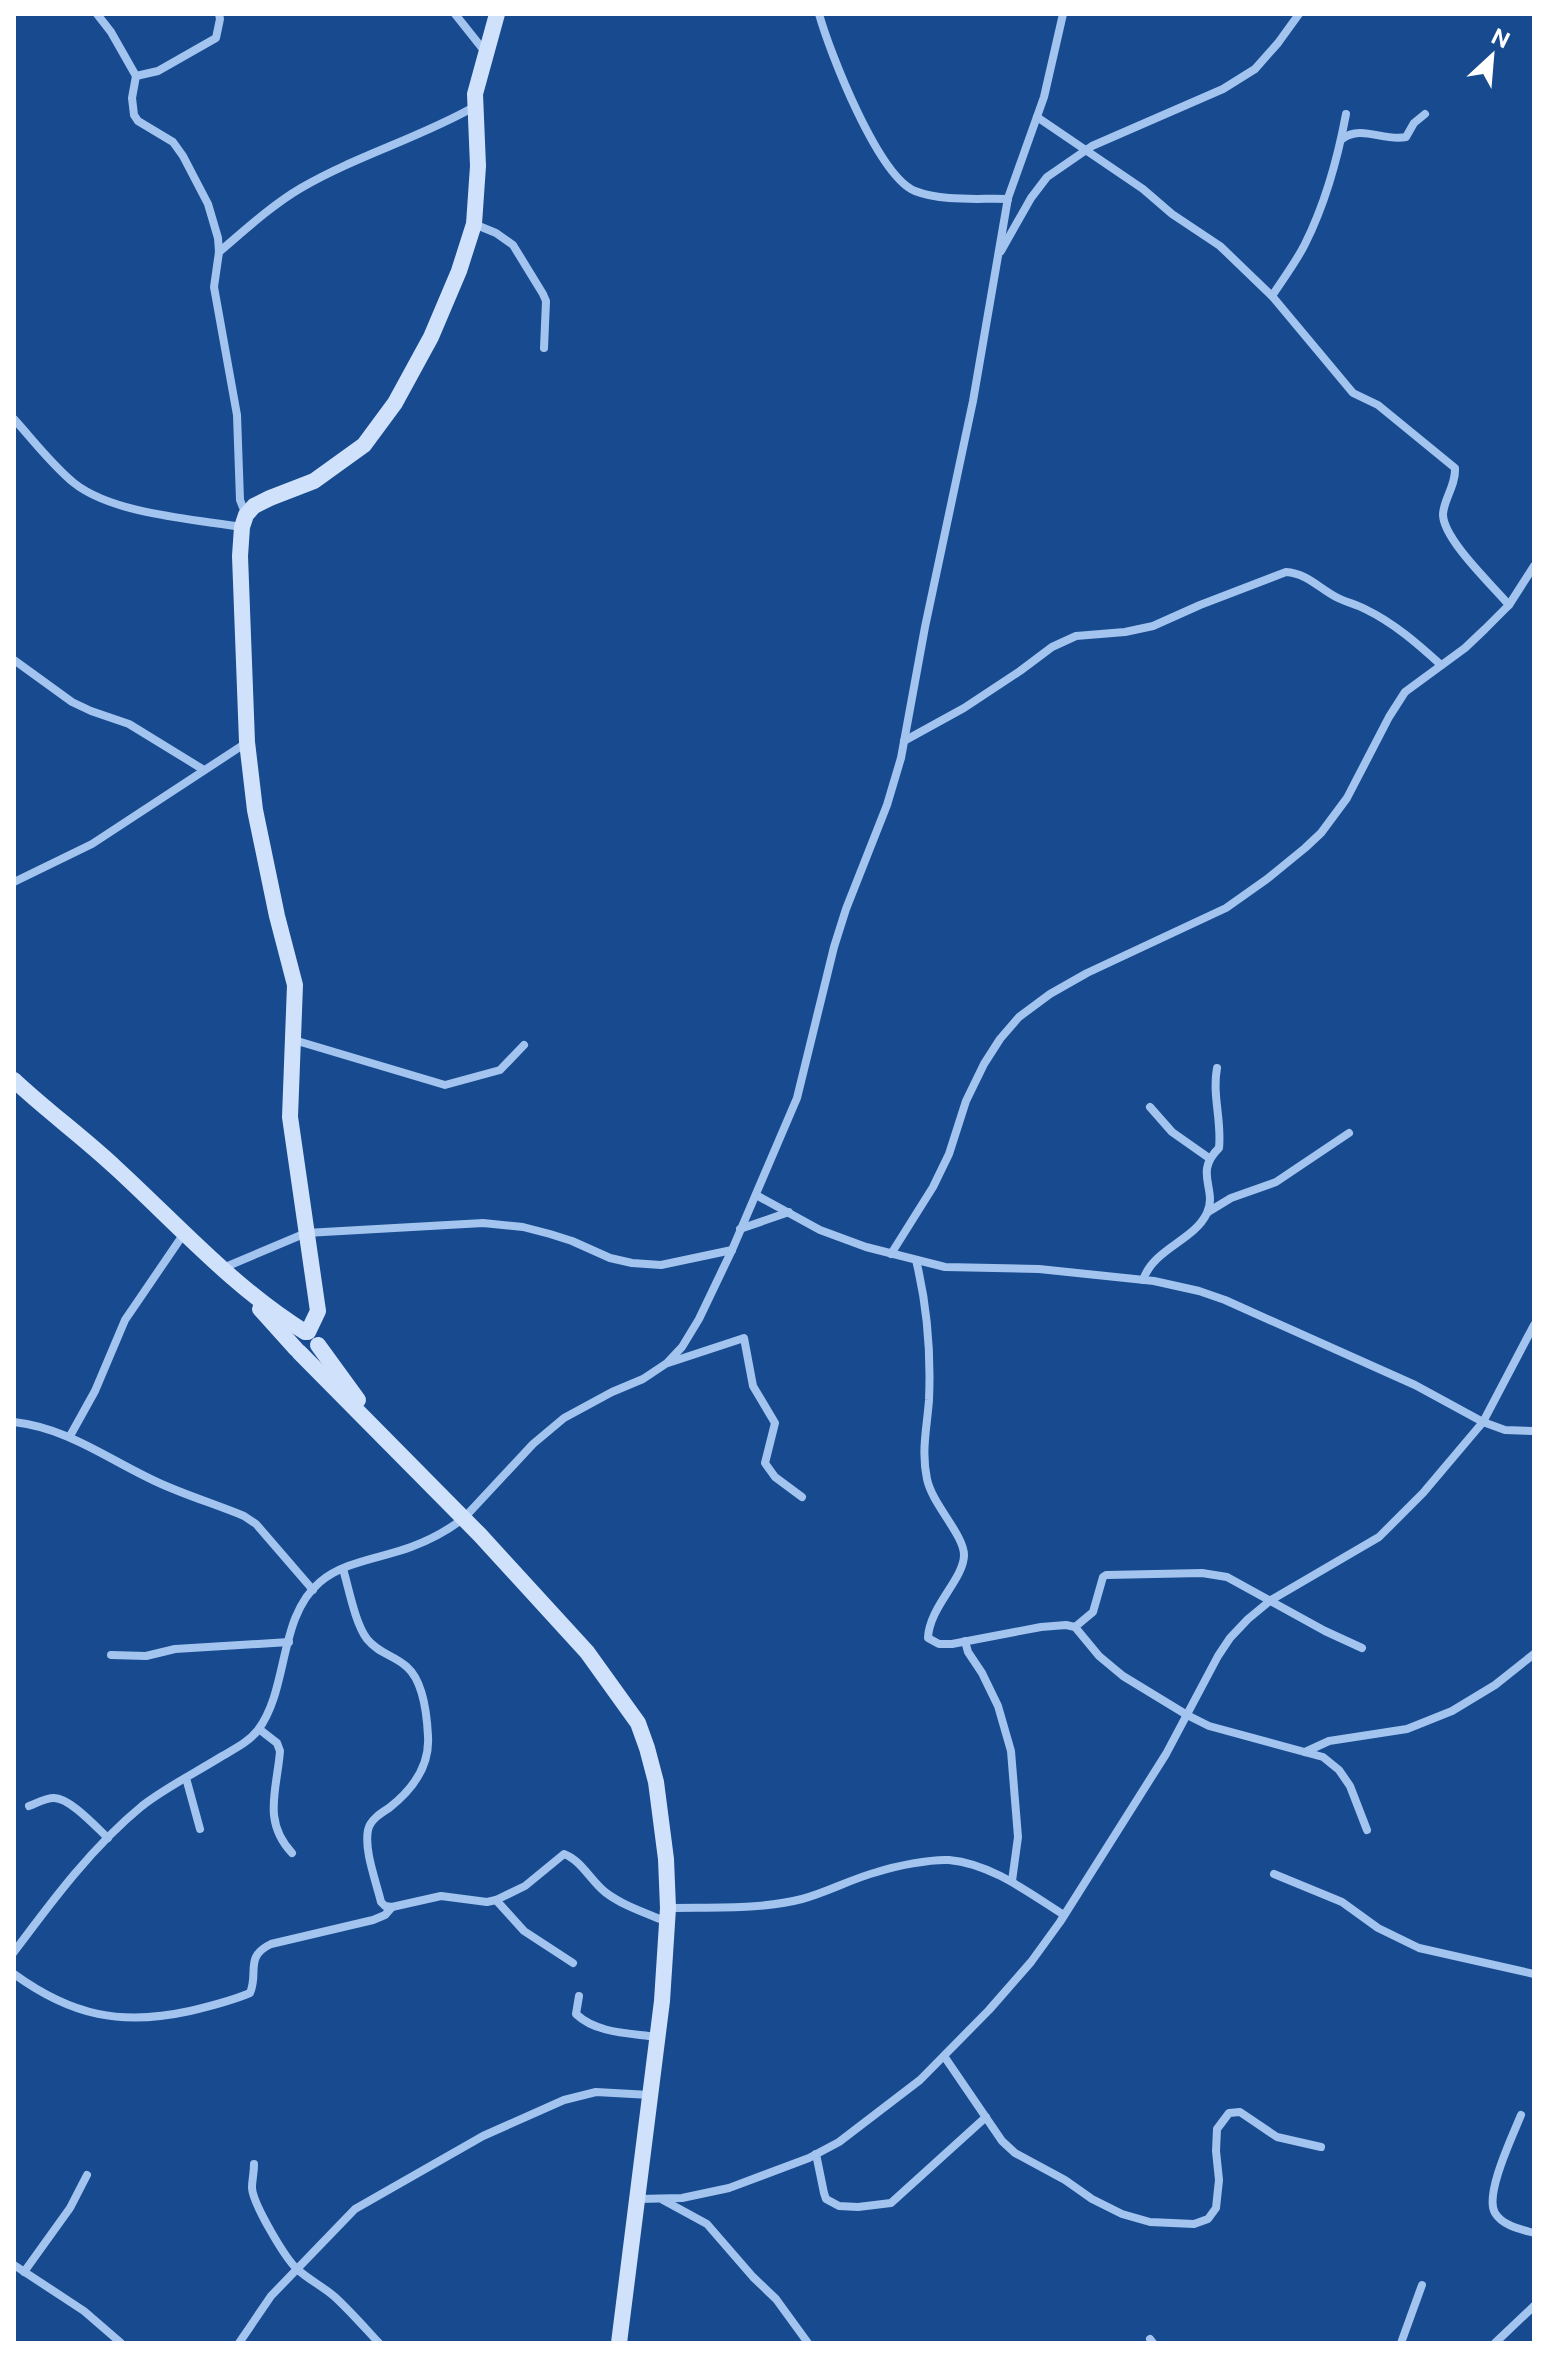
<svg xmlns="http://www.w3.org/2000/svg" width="1548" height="2357" font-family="'Public Sans',sans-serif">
<rect width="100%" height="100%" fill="#174a8e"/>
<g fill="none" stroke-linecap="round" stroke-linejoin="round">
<g stroke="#a2c4ef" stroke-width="8">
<path d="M97,14L111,32L136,76L132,98L134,115L138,121L173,142L183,156L208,204L218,238L219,252L214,287L237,415L240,500L246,515"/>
<path d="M455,14L486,53"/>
<path d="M819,14C830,53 878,176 915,191C943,202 979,198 1008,199"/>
<path d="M136,76L158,71L216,38L220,19L219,14"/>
<path d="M1037,117L1143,189L1172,214L1220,246L1272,296L1353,393L1378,405L1455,468C1456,486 1443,500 1443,515C1444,540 1492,585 1509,605"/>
<path d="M1342,139C1361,124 1384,142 1406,137L1414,123L1425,114"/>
<path d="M474,224L496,233L513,245L543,294L546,301L544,348"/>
<path d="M1001,251L1031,198L1047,177L1092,146L1223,89L1255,69L1278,43L1299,14"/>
<path d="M219,252C245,230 272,205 301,188C356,156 419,138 474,107"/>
<path d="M1272,296C1283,279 1296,262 1305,244C1325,204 1338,157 1346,114"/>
<path d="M14,419C33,440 52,465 74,483C113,514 193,519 242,527"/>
<path d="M14,660L72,702L91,711L129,724L204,770"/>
<path d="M904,741L964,708L1020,671L1052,647L1076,636L1125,632L1153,626L1200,605L1286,572C1306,573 1319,588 1336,597C1345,602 1356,604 1365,609C1394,623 1418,644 1441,665"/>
<path d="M14,882L92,844L246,743"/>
<path d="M294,1040L445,1085L500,1070L524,1045"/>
<path d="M1150,1107L1172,1132L1209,1158"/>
<path d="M756,1195L820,1230L866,1247L945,1267L1039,1269L1154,1281L1199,1291L1225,1300L1415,1385L1483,1422L1505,1430L1534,1431"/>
<path d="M1208,1212L1231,1198L1276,1182L1349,1133"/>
<path d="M740,1229L789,1212"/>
<path d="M891,1254L933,1187L949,1154L966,1101L984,1064L1000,1039L1019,1017L1050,994L1087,973L1226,908L1267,879L1305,848L1321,833L1347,798L1389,717L1405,692L1465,648L1485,629L1509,605L1534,566"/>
<path d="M916,1260C927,1305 931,1353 929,1400C927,1427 921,1451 927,1479C932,1504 964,1535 964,1555C964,1579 929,1607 928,1638L939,1644H952L1041,1627L1066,1625L1075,1627L1099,1656L1123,1676L1187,1715L1209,1726L1323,1757L1339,1770L1350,1786L1367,1830"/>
<path d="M223,1268L306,1233L483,1223L523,1227L550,1234L572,1241L610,1258L632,1263L661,1265L732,1250"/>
<path d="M1143,1280C1154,1248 1194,1241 1207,1213C1218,1189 1193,1173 1219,1148C1222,1121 1212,1096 1217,1068"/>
<path d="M668,1363L744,1338L753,1386L775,1423L765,1463L775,1477L802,1497"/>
<path d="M14,1422C68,1428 109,1460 157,1482C185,1495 215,1504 244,1516L256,1524L313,1590"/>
<path d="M70,1436L95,1391L125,1320L185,1232"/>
<path d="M343,1569C349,1589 355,1623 367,1639C379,1654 394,1655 407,1667C423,1681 427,1716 428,1736C430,1767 412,1790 389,1808C381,1813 370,1820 368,1830C364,1851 376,1881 381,1902L385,1906L392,1907L441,1896L487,1902L496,1900L525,1886L564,1854C581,1860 591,1881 605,1892C623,1906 646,1913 667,1922"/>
<path d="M1075,1627L1093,1612L1103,1577L1106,1575L1202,1573L1227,1577L1325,1631L1362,1648"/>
<path d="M965,1641L968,1652L982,1673L998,1706L1011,1751L1018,1837L1012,1881"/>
<path d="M111,1655L146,1656L175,1649L289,1642"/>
<path d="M259,1729L277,1743L280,1751C277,1790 262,1821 292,1853"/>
<path d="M1305,1752L1329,1741L1407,1729L1452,1711L1495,1685L1534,1654"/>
<path d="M186,1778L200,1829"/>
<path d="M29,1806C37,1803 45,1798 54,1798C70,1798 96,1827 108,1838"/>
<path d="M1274,1874L1342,1902L1378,1928L1419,1948L1534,1974"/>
<path d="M496,1900L524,1931L573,1963"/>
<path d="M668,1908C712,1907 759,1910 802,1899C828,1892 851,1879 877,1872C896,1866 930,1859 949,1860C992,1864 1029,1893 1064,1915"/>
<path d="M14,1952C52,1901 92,1847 142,1806C165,1788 193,1774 219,1758C232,1750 248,1743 258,1730C289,1689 278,1617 320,1582C345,1561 382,1558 411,1547C430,1540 447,1531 464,1518L533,1444L564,1418L612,1392L643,1379L667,1363L682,1347L699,1319L732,1250L797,1098L834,947L846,909L887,805L901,758L925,627L973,401L1008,198L1044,97L1063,14"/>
<path d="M14,1974C72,2016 121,2026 190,2011C211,2006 231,2001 250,1993C259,1972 244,1957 271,1944L373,1920L385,1915L392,1907"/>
<path d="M579,1996L576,2014C597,2034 631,2033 657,2037"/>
<path d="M944,2056L1002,2141L1015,2153L1065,2180L1092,2199L1122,2214L1150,2222L1194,2224L1208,2219L1216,2208L1219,2180L1216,2151L1217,2129L1229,2113L1240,2112L1277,2137L1321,2147"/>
<path d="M1521,2115C1513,2135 1484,2195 1495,2213C1503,2226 1520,2229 1534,2233"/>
<path d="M816,2154L824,2193L826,2199L839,2206L858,2207L891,2203L986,2117"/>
<path d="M254,2164C254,2173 252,2180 252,2188C253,2204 285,2258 297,2269C309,2280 324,2287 336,2298C351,2312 365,2328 379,2343"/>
<path d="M638,2199L682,2198L729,2188L809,2158L839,2142L920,2080L989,2010L1031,1962L1060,1922L1166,1754L1218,1656L1230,1638L1248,1619L1271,1600L1379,1537L1423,1493L1483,1422L1534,1325"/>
<path d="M663,2200L707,2224L753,2277L776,2299L808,2343"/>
<path d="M14,2265L84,2311L121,2343"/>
<path d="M24,2272L70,2208L87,2175"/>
<path d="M1150,2339L1153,2343"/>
<path d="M239,2343L271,2296L355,2209L483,2136L564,2100L596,2092L650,2095"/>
<path d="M1401,2343L1422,2285"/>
<path d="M1495,2343L1534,2306"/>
</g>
<g stroke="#d0e2fb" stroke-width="16">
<path d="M14,1080C47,1111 83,1137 116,1168C177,1224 234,1288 305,1332"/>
<path d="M260,1309L296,1349"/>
<path d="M308,1332L318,1311L290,1117L295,985L277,916L255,810L247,742L240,556L242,527L246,515L254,506L270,498L314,481L364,445L395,403L431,337L459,271L474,224L478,166L475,94L497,14"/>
<path d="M318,1345L358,1400"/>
<path d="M299,1352L480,1535L587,1652L638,1723L647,1748L656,1782L666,1859L668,1908L662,2001L619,2343"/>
</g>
</g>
<rect width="1548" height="2357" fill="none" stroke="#ffffff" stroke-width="32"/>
<g transform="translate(1492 56) rotate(26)" stroke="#174a8e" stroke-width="6" paint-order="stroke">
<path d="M0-6L14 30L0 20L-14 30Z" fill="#ffffff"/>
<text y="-12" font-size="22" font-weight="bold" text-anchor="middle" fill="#ffffff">N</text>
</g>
</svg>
